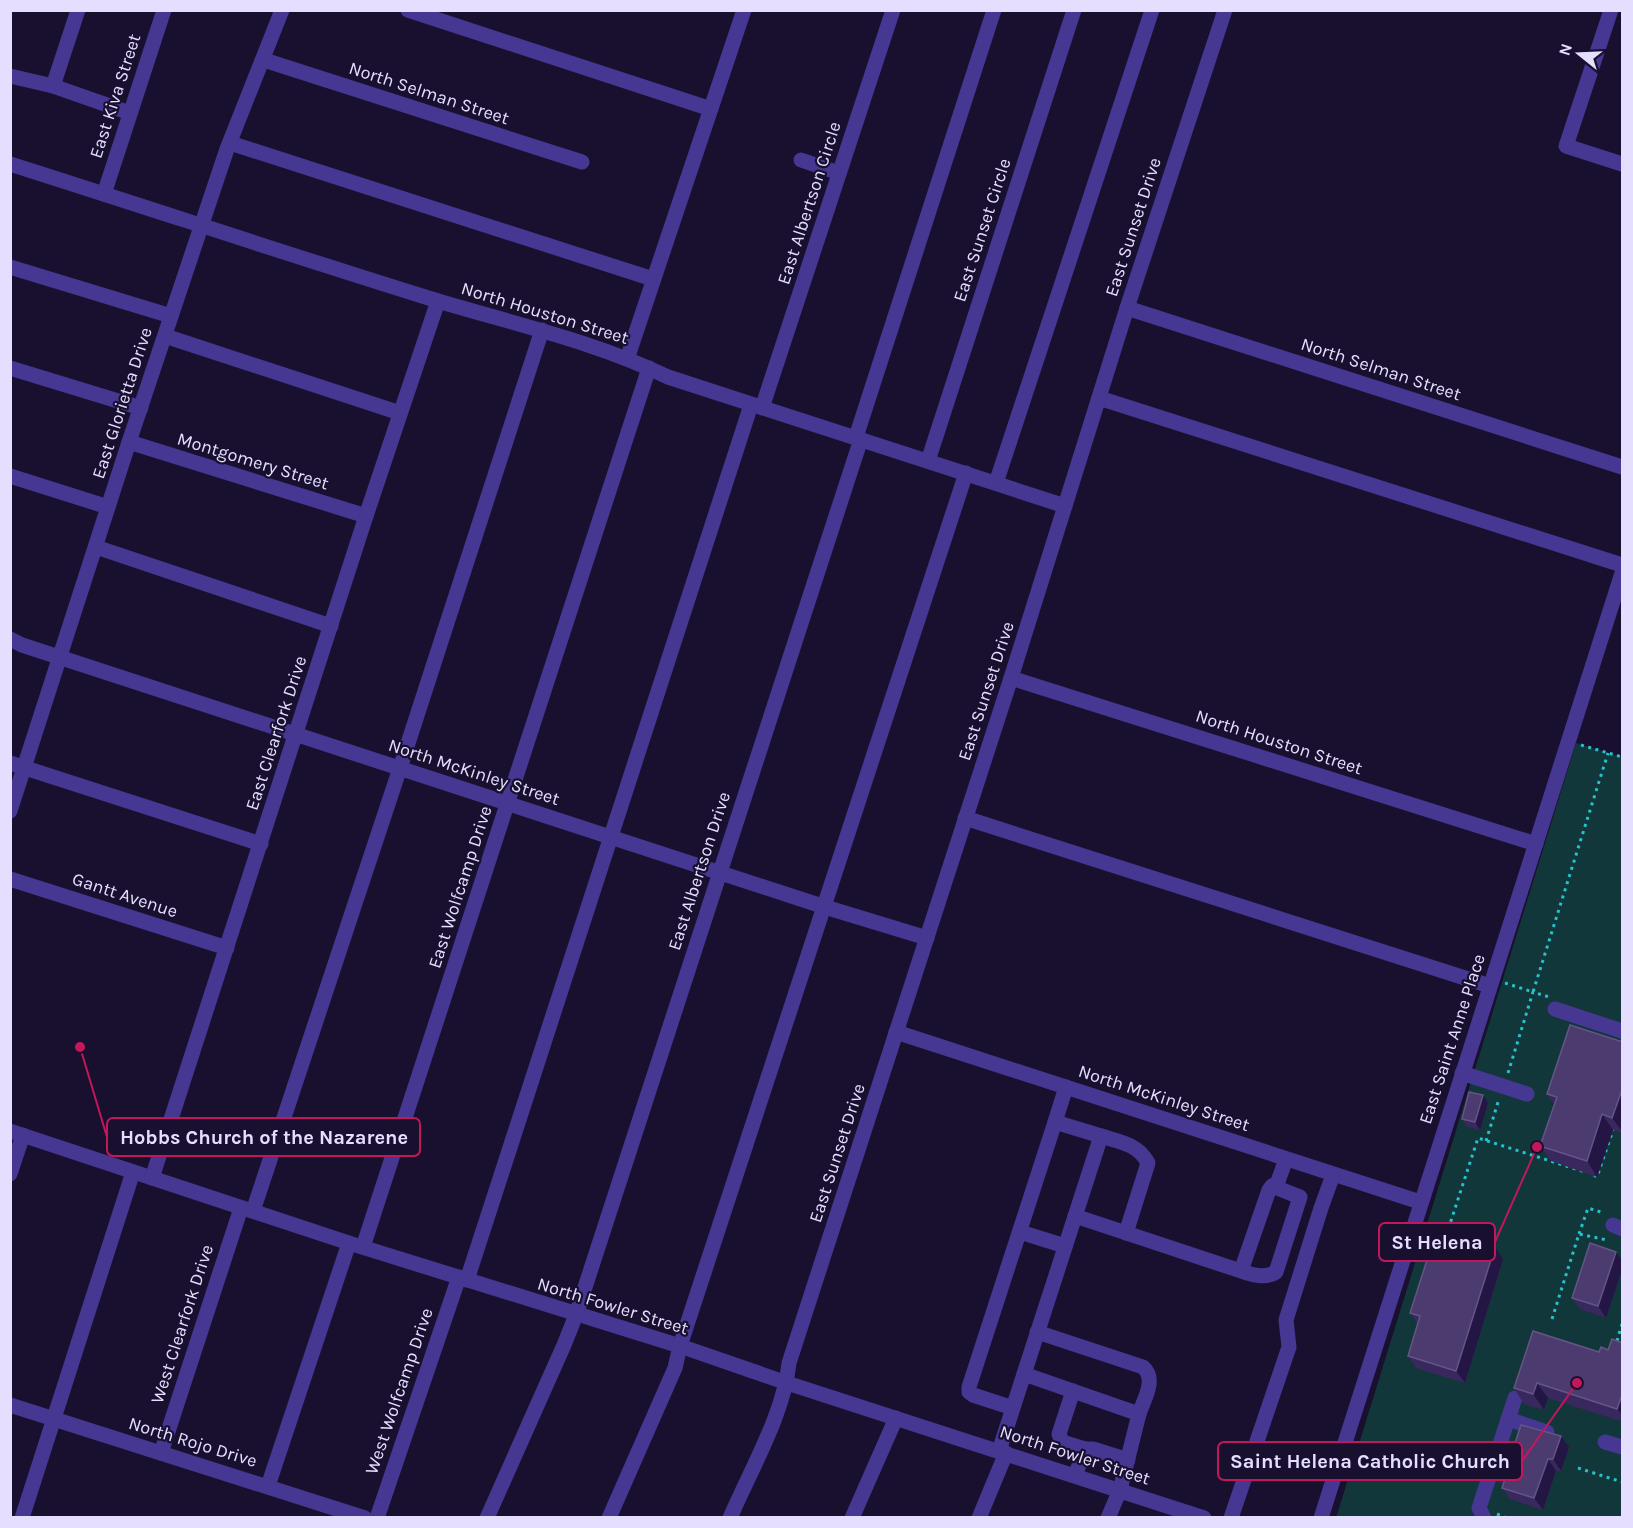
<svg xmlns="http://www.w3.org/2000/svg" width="1633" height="1528" font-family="Karla,sans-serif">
<rect width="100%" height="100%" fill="#19102f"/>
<path fill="#12373a" d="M1576,743L1622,757V1517L1336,1518Z"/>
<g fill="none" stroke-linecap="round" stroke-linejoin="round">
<g stroke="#26c2cb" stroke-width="3" stroke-dasharray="3 4.5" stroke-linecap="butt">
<path d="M1581,745L1622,757"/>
<path d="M1505,983L1533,992L1608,753"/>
<path d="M1508,1073L1533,992L1549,997"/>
<path d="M1486,1141L1499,1099"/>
<path d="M1594,1175L1597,1177L1613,1130"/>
<path d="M1579,1234L1588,1208L1604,1213"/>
<path d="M1446,1236L1478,1138L1585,1172"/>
<path d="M1552,1319L1579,1234L1607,1240"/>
<path d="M1617,1341L1622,1324"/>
<path d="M1578,1468L1622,1482"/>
<path d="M1497,1514L1507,1518"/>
</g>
<g stroke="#453792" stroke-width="15">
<path d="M408,10L711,109"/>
<path d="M1611,10L1566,146L1622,164"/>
<path d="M264,60L582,162"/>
<path d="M10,76L53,86L130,113"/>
<path d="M53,86L78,10"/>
<path d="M230,143L653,279"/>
<path d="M801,160L839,173"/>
<path d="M10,164C152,209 293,256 435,300C514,324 594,341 668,377L1065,506"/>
<path d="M104,194L164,10"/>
<path d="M10,267L171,316"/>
<path d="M1127,308L1622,467"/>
<path d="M165,336L400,413"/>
<path d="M627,359L744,10"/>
<path d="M10,368L141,408"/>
<path d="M1099,398L1622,565"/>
<path d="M762,408L893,10"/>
<path d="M856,437L994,10"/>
<path d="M129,442L366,516"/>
<path d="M928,461L1074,10"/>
<path d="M10,476L108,507"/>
<path d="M996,483L1152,10"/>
<path d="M96,547L331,626"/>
<path d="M10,639L22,645L825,907L927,938"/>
<path d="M1011,678L1536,844"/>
<path d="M10,763L261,844"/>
<path d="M10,811L129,442L227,149L282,10"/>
<path d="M965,818L1490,986"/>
<path d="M10,879L227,948"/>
<path d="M1555,1009L1622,1031"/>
<path d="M896,1032L1420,1202"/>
<path d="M1462,1073L1527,1094"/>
<path d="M1055,1122L1066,1087"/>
<path d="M10,1131L349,1243L680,1346L787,1383L1204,1518"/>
<path d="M1101,1136C1120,1142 1138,1144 1148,1163L1126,1233"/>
<path d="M10,1174L23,1135"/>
<path d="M152,1178L366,516L438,301"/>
<path d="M1276,1187L1286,1159"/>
<path d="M253,1211L400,768L542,330"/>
<path d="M1075,1216L1241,1271C1252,1275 1266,1279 1276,1272L1300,1197L1272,1186L1269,1190L1241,1271"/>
<path d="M1613,1225L1622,1229"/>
<path d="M1020,1232L1065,1246"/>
<path d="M363,1247L649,368"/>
<path d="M467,1280L751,405"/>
<path d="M1024,1374L1139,1414C1144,1399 1157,1379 1143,1367L1037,1332"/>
<path d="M1073,1391L1059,1434L1062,1442L1085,1449L1075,1476"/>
<path d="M10,1405L365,1518"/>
<path d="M1508,1419L1547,1432"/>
<path d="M1605,1442L1622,1447"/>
<path d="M1085,1449H1093L1128,1460"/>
<path d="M999,1451L1013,1408L1101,1136L1055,1122L969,1387V1392L973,1395L1013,1408"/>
<path d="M161,1453L241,1208"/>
<path d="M268,1486L349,1243"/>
<path d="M22,1518L133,1172"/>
<path d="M377,1518L459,1277"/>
<path d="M487,1518L564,1345L576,1315L861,439"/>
<path d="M609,1518L675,1368L680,1346L966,473"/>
<path d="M730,1518C750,1471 784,1414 789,1363L1011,678L1127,308L1225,10"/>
<path d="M852,1518L896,1418"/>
<path d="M979,1518L1006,1453"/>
<path d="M1108,1518L1120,1490L1139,1414"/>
<path d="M1231,1518L1289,1347L1286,1320L1321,1208L1333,1175"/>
<path d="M1321,1518L1622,573"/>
<path d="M1484,1518L1479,1508L1515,1398"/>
</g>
</g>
<g fill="#39285e">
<path d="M1623,1042V1133L1613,1130L1597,1177L1551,1161L1540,1146L1554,1104L1547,1094Z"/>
<path d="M1483,1095L1488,1103L1480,1130L1467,1127L1462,1119Z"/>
<path d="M1616,1252L1623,1261V1267L1606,1318L1580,1309L1572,1298Z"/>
<path d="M1503,1259L1465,1383L1416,1368L1408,1356L1418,1324L1410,1313Z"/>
<path d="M1623,1343V1422L1548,1398L1544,1410L1524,1404L1514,1388L1599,1352L1608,1350Z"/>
<path d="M1561,1436L1569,1447L1561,1471H1556L1543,1510L1510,1499L1502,1488L1503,1484L1498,1482L1490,1470L1513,1449Z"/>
</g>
<g fill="#241644">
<path d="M1623,1087V1132L1612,1118Z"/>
<path d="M1483,1095L1488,1103L1480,1130L1475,1122Z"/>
<path d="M1602,1114L1613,1130L1597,1177L1587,1161Z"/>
<path d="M1495,1247L1503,1259L1465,1383L1456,1371Z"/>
<path d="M1616,1252L1623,1261V1267L1606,1318L1598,1306Z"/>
<path d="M1537,1383L1548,1398L1544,1410L1533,1394Z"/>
<path d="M1623,1392V1416L1617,1409Z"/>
<path d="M1561,1436L1569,1447L1561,1471L1553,1459Z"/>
<path d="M1548,1459L1556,1471L1543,1510L1534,1498Z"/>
</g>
<g fill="#4c3b6f" stroke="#645586" stroke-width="1.5">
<path d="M1570,1025L1623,1042V1087L1612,1118L1602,1114L1587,1161L1540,1146L1557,1097L1547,1094Z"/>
<path d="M1469,1092L1483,1095L1475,1122L1462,1119Z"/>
<path d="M1437,1229L1495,1247L1456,1371L1408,1356L1420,1316L1410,1313Z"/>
<path d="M1590,1243L1616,1252L1598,1306L1572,1298Z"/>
<path d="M1533,1331L1599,1352L1601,1347L1608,1350L1612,1339L1623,1343V1392L1617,1409L1537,1383L1533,1394L1514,1388Z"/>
<path d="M1521,1425L1561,1436L1553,1459H1548L1534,1498L1502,1488L1506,1476L1490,1470L1498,1444L1513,1449Z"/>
</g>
<g text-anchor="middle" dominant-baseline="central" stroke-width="4.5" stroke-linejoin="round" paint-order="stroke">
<g font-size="18" fill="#e6deff" stroke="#19102f">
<text transform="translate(429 93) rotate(18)">North Selman Street</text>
<text transform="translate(115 96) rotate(-72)">East Kiva Street</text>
<text transform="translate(809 203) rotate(-72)">East Albertson Circle</text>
<text transform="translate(1133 227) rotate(-72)">East Sunset Drive</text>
<text transform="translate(982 230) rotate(-72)">East Sunset Circle</text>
<text transform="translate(545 313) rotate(17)">North Houston Street</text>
<text transform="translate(1381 369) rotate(18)">North Selman Street</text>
<text transform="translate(122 403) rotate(-72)">East Glorietta Drive</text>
<text transform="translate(253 461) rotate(17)">Montgomery Street</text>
<text transform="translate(986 691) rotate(-72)">East Sunset Drive</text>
<text transform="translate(276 733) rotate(-72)">East Clearfork Drive</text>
<text transform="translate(1279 742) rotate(18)">North Houston Street</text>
<text transform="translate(474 772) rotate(18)">North McKinley Street</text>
<text transform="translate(699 871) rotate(-72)">East Albertson Drive</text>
<text transform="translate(460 887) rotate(-72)">East Wolfcamp Drive</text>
<text transform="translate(125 895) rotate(18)">Gantt Avenue</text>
<text transform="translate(1452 1039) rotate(-72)">East Saint Anne Place</text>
<text transform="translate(1164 1098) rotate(18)">North McKinley Street</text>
<text transform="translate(837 1153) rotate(-72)">East Sunset Drive</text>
<text transform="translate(613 1306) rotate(17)">North Fowler Street</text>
<text transform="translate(182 1324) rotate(-72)">West Clearfork Drive</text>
<text transform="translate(399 1391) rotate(-71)">West Wolfcamp Drive</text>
<text transform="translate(193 1442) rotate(17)">North Rojo Drive</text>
<text transform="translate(1075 1455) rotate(18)">North Fowler Street</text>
</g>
</g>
<path fill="none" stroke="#c2185b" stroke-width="2" d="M80 1047L107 1137M1537 1147L1495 1242M1577 1383L1522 1461"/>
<g fill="#c2185b" stroke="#19102f" stroke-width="2">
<circle cx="80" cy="1047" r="6"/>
<circle cx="1537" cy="1147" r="6"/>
<circle cx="1577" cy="1383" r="6"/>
</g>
<g fill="#19102f" stroke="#c2185b" stroke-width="2">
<rect x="107" y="1118" width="313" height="38" rx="6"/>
<rect x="1379" y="1223" width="116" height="38" rx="6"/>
<rect x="1218" y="1442" width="304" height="38" rx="6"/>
</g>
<g font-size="20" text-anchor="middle" font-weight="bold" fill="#e6deff">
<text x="264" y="1144">Hobbs Church of the Nazarene</text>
<text x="1437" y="1249">St Helena</text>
<text x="1370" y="1468">Saint Helena Catholic Church</text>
</g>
<rect width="1633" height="1528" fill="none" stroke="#e6deff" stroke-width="24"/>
<g transform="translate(1579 54) rotate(288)" stroke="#19102f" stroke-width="4.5" paint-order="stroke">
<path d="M0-4.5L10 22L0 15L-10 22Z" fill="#e6deff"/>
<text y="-9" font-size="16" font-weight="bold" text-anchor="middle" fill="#e6deff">N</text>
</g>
</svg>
